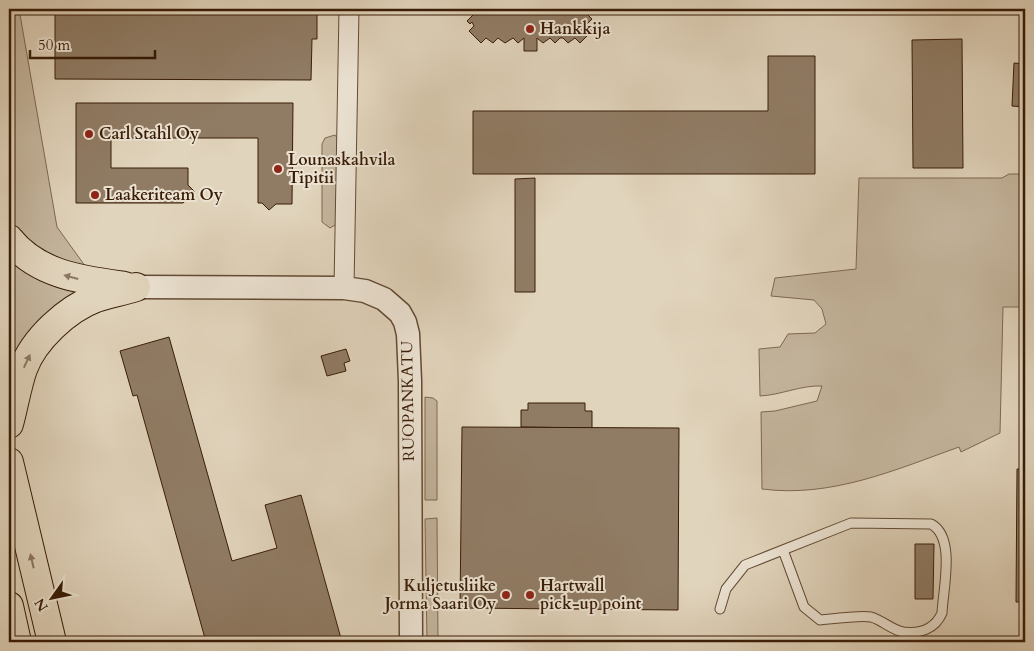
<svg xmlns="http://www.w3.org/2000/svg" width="1034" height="651" font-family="Cardo,serif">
<rect width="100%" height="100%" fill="#e1d4bc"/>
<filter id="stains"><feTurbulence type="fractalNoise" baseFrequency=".004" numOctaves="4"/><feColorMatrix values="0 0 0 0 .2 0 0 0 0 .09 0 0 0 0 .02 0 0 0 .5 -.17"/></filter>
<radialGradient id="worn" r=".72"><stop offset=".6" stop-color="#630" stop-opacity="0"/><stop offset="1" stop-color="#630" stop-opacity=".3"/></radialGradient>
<g fill="#c4b59d" stroke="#7e6852">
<path d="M9,9H19L57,227L88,270L51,260L9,226Z"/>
<path d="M335,135L338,139L337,224L330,228L322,222V144L325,138Z"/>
<path d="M1009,174H1025V307H1003L1000,433L961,452L959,447C895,470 831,498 762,489L761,412L775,411L817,401L822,386C801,385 781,395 760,396L759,349L780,347L788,334L815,333L826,324L822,309L814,300L771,296L775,278L856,269L859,178H1002Z"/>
<path d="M9,252L89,291L13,361L9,344Z"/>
<path d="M425,397L433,398L437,401V500H425Z"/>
<path d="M437,518L438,642H427L425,519Z"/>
</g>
<g fill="#907c65" stroke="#381c06">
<path d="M55,9H317V39H312L311,80L55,79Z"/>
<path d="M471,9H593L590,13L587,11V14L592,19L587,24V26L592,31L580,43L575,38L568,43L563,38H560L555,43L550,38L543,43L537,38V51H524V38L518,43L513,38L505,43L498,38L493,43L486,38L481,43L469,31L474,26L472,22L470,24L467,21L474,14Z"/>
<path d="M962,39L963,168H913L912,40Z"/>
<path d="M768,56H815V174H473V111H768Z"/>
<path d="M1014,63L1025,64V107L1012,106Z"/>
<path d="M76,103H293L292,204H276L269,210L262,203H258V138H111V168H188V185L195,192L183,203H76Z"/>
<path d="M535,178V292H515V179Z"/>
<path d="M169,337L232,561L277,548L265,505L301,495L342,642H206L137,395L133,396L120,351Z"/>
<path d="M346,349L350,361L344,363L346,371L327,376L321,356Z"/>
<path d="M528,403H585V411H592V428L521,427V410H528Z"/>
<path d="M462,427L679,428L678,610L460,608Z"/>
<path d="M1017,469H1025V602H1016Z"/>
<path d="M915,544H934L933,599H915Z"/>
</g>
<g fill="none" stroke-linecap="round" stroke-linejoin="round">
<g stroke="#624a34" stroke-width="11">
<path id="service" d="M720,609L726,589L745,565L851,523L931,524C956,537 943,589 942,613C935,629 920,634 903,632C892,630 882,620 871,617C861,615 831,619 820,620L804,607L783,550"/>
</g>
<g stroke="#624a34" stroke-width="21">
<path id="minor" d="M344,288L349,9"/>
</g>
<g stroke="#624a34" stroke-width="25">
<path id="tertiary" d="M136,287L344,288L365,291L384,299L400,313L405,322L408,334L410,381L411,642"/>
</g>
<g stroke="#381c06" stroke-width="30">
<g id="trunk">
<path d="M9,239C38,275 82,280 125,286"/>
<path d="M9,424C14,406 17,386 23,369C34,339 67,309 96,298C109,294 123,291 136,287"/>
<path d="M9,462L52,642"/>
<path d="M9,606L17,642"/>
</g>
</g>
<use href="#service" stroke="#ece3d3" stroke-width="9"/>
<use href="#minor" stroke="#ece3d3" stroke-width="19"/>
<use href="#tertiary" stroke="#ece3d3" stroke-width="22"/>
<use href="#trunk" stroke="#e1d4bc" stroke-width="28"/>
</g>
<defs><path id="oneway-solid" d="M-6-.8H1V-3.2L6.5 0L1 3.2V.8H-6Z" transform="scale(1.25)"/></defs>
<g fill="#8c7861">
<use href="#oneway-solid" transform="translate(71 277) rotate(-165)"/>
<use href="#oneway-solid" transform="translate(27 361) rotate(-65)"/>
<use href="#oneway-solid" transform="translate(32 561) rotate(-103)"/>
</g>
<g fill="#8f2418" stroke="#ece3d3" stroke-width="2">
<circle cx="530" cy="29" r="5"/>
<circle cx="89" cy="134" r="5"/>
<circle cx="278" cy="169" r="5"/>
<circle cx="95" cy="195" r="5"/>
<circle cx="506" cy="595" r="5"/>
<circle cx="530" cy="595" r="5"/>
</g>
<g text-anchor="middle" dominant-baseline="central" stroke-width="4" stroke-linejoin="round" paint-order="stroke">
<g font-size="16" font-weight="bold" fill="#381c06" stroke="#ece3d3" text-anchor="start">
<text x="540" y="29">Hankkija</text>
<text x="99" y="134">Carl Stahl Oy</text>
<text x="288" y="160">Lounaskahvila<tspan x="288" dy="18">Tipitii</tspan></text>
<text x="105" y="195">Laakeriteam Oy</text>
<text x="496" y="586" text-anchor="end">Kuljetusliike<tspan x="496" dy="18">Jorma Saari Oy</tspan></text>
<text x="540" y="586">Hartwall<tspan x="540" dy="18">pick-up point</tspan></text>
</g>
<g font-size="16" fill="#381c06" stroke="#ece3d3">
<text transform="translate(408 401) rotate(-91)">RUOPANKATU</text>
</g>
</g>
<rect width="1034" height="651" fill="none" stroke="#e1d4bc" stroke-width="30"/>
<rect x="10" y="10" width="1014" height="631" fill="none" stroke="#381c06" stroke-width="2.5"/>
<rect x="15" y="15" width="1004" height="621" fill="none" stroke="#381c06"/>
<g transform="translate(52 598) rotate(237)" stroke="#ece3d3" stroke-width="4" paint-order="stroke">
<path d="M0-4L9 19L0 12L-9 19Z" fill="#381c06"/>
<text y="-8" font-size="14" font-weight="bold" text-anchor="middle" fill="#381c06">N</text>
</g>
<path d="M30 50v8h125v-8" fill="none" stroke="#381c06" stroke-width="2.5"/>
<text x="38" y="50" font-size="15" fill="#381c06" stroke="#ece3d3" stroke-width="4" paint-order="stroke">50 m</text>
<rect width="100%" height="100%" filter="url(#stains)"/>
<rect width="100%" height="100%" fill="url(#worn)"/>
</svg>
